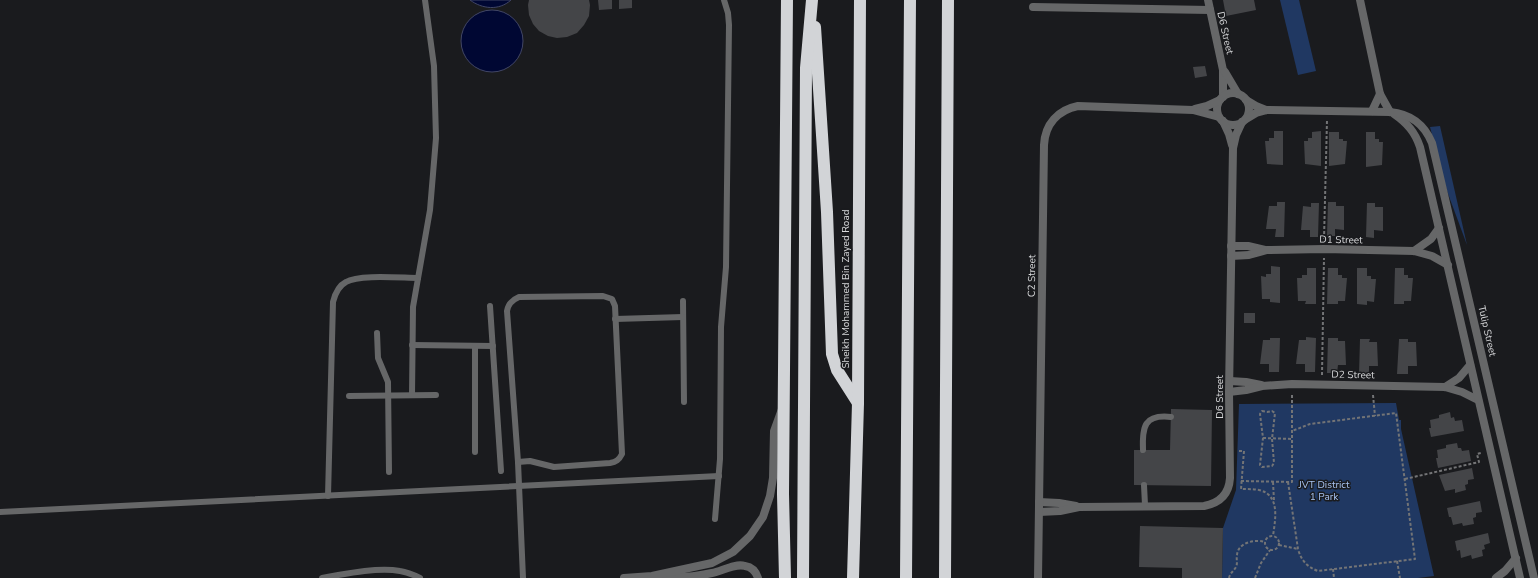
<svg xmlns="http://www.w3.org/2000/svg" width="1538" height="578" font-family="'Nunito Sans',sans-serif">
<rect width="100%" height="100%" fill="#1a1b1e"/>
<g fill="#203862">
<path d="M1280,0H1299L1316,71L1298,75Z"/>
<path d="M1440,126L1467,245L1447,191L1430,127Z"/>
<path d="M1396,403L1399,420H1401V429L1434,576L1418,578H1222L1223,528L1236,490L1239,404Z"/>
</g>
<g fill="#000733" stroke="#414665">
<path d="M470,0H511C499,11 482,9 470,0Z"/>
<circle cx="492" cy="41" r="31"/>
</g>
<g fill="#444548">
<path d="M529,0H589L590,5L589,16L584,25L577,33L567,37L557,38L548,36L539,31L533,24L529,15L528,5Z"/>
<path d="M598,0H612V9L599,10Z"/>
<path d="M619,0H632V8L619,9Z"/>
<path d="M1223,0H1254L1256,10L1226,16Z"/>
<path d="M1205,66L1207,76L1195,78L1193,67Z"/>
<path d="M1274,131H1283V165L1267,164L1265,141H1269V138H1274Z"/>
<path d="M1321,131V166L1305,164L1304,141H1308V138H1312V132Z"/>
<path d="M1329,132H1339V139H1343V141H1347L1345,164L1329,166Z"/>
<path d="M1366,132H1375V139H1379V142H1383L1382,165L1366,167Z"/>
<path d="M1277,202H1285L1284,237H1275L1276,229H1266L1269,206H1277Z"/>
<path d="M1328,202H1336V206H1344V230L1335,229V236H1327Z"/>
<path d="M1311,203H1319L1318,237H1310V230H1301L1303,206L1311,207Z"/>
<path d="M1367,203H1375V207H1383V231L1374,230V238L1366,237Z"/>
<path d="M1271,266L1280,267V303L1270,302V299H1262L1261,276L1266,277V274H1271Z"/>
<path d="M1307,268H1316V304H1305L1306,301H1298L1297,278H1302V275H1307Z"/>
<path d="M1328,268H1338V275H1342V278H1347L1345,301H1338V304H1327Z"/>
<path d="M1357,268H1367V276H1371V279H1376L1374,302L1367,301V305L1357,304Z"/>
<path d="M1395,268H1404V275H1408V278H1413L1411,301H1404V304H1394Z"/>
<rect x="1244" y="313" width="11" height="10"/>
<path d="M1306,337L1316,338L1315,372H1305V364H1296L1299,340H1306Z"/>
<path d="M1270,338H1280L1279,372H1269V364H1260L1263,340H1270Z"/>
<path d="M1328,338H1338V341H1345L1346,365H1338L1337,373H1327Z"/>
<path d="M1360,339H1370L1369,342H1377L1378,366H1369V374H1359Z"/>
<path d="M1399,339H1408V342H1416L1417,366H1408V374H1397Z"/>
<path d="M1171,409L1212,410L1211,486L1134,485V450H1170Z"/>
<path d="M1450,412L1451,418L1454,417L1455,421L1462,420L1464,431L1431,437L1429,428H1431L1430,420L1439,418V415Z"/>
<path d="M1457,443L1458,448H1461L1462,451L1469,450L1471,461L1438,468L1436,458H1438L1437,450L1446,448V445Z"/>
<path d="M1472,468L1474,479L1468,480V484L1465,485L1466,490L1455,493V489L1445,491L1439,475Z"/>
<path d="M1480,501L1482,512L1476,513V517L1473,518L1474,524L1463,526L1462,523L1453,525L1451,517H1449L1447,508Z"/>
<path d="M1140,526L1223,528L1222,578H1182V568L1139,567Z"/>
<path d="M1488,533L1490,543L1484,545L1485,549L1482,550L1483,556L1472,559L1471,555L1461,558L1460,550L1457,551L1455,541Z"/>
</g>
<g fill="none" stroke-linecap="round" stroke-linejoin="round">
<g stroke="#737476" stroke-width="2" stroke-dasharray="3 2" stroke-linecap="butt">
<path d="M1324,239L1327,120"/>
<path d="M1322,375L1324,258"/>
<path d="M1373,395L1375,416"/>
<path d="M1262,411L1267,412L1272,411L1275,413L1272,439L1274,463L1272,466L1262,467L1260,465L1263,438L1260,414Z"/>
<path d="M1263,438L1292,439"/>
<path d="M1239,451H1244L1241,489C1247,489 1253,489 1259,490C1281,495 1275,521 1273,536"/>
<path d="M1405,479L1479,462L1477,454L1481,453"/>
<path d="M1241,481L1292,482V393"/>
<path d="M1273,482L1274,501"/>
<path d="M1288,482L1298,549C1301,560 1307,567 1318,571L1415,559L1396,413L1310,424L1292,431"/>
<circle cx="1272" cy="543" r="7"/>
<path d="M1279,545L1298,549"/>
<path d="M1397,561L1400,578"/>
<path d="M1333,569L1334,578"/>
<path d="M1229,578C1230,573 1233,572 1236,567C1238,563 1236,559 1237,555C1238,542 1256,539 1265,542"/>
<path d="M1255,578L1261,563L1270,550"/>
</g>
<g stroke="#666768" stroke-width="6">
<path d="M603,296L612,299L615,306L622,454C619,460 616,462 610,463L554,467L530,461L518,462L507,311C508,304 512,300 519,297Z"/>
<path d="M683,301L684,402"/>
<path d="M490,306L501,471"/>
<path d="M615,319L683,317"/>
<path d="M377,333L378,358L388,382L389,472"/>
<path d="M412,345L493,346"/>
<path d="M475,346V452"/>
<path d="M412,395L413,307L430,210L436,138L434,66L425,0"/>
<path d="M349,396L436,395"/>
<path d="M1143,450C1142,427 1144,414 1171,417"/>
<path d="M518,462L523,578"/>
<path d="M1144,485L1145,505"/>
<path d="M328,496L333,302C335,294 338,286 346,282C359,274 402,278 418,278"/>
<path d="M0,512L719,476"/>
<path d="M715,519L720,459L721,327L726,267L729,25L728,13L724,0"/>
<path d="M322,578C344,574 377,567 400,571C407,572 414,575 420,578"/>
</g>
<g stroke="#666768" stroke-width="8">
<path d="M1208,0L1223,70V97"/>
<path d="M1360,0L1380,94L1390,112"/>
<path d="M1033,7L1210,10"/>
<path d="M1225,72L1238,94"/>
<circle cx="1233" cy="109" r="16"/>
<path d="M1195,109L1207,106L1220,100"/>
<path d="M1372,111L1380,94"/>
<path d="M1223,121L1229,134L1232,145"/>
<path d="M1231,246H1248L1265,250"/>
<path d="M1414,251L1431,239L1439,228"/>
<path d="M1231,256L1249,255L1267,250L1324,249L1414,251L1432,256L1448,265"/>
<path d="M1230,381L1246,382L1261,385"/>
<path d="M1445,387L1459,378L1470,365"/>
<path d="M1229,392L1246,390L1262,386L1292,384L1445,387L1462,392L1478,400"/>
<path d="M1039,502L1059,503L1076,506"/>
<path d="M1039,512L1060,511L1079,507L1204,506C1220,503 1229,494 1230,478L1229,392L1233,148L1236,135L1242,122"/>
<path d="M1038,578L1044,145C1045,124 1058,110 1078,106L1193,110L1219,117"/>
<path d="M1496,578L1505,571L1516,558"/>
</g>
<g stroke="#666768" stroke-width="8">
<path d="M1246,100L1256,106L1266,110"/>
<path d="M1394,114C1407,123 1415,132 1420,147L1520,578"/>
<path d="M1246,119L1256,113L1267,110L1390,112C1411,114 1424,124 1432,143L1534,578"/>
<path d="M659,577C676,578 695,577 712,573C722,571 735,563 745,566C752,567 756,572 758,578"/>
<path d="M624,578L652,576L712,563L733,552L750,536L763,517L770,496L773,478L774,431L782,409"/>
</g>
<g stroke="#d2d4d7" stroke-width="12">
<path d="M815,27L827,212L832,354L837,370L858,403"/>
<path d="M785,578L783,494L787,0"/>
<path d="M803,578L806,68L812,0"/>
<path d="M853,578L858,403L860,0"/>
<path d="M906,578L910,0"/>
<path d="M945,578L948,0"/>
</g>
</g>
<g text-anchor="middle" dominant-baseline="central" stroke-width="3" stroke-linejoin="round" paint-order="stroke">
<g font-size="10" fill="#d8d9db" stroke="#1a1b1e">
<text transform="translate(1225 33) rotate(77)">D6 Street</text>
<text transform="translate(1341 240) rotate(1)">D1 Street</text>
<text transform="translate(1032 276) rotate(-89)">C2 Street</text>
<text transform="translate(846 289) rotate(-90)">Sheikh Mohammed Bin Zayed Road</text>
<text transform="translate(1487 331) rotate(77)">Tulip Street</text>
<text transform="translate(1353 375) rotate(1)">D2 Street</text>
<text transform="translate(1220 397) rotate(-90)">D6 Street</text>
</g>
<g font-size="10" fill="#a8c3f1" stroke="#1a1b1e">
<text x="1324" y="485">JVT District<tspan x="1324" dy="12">1 Park</tspan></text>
</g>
</g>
</svg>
